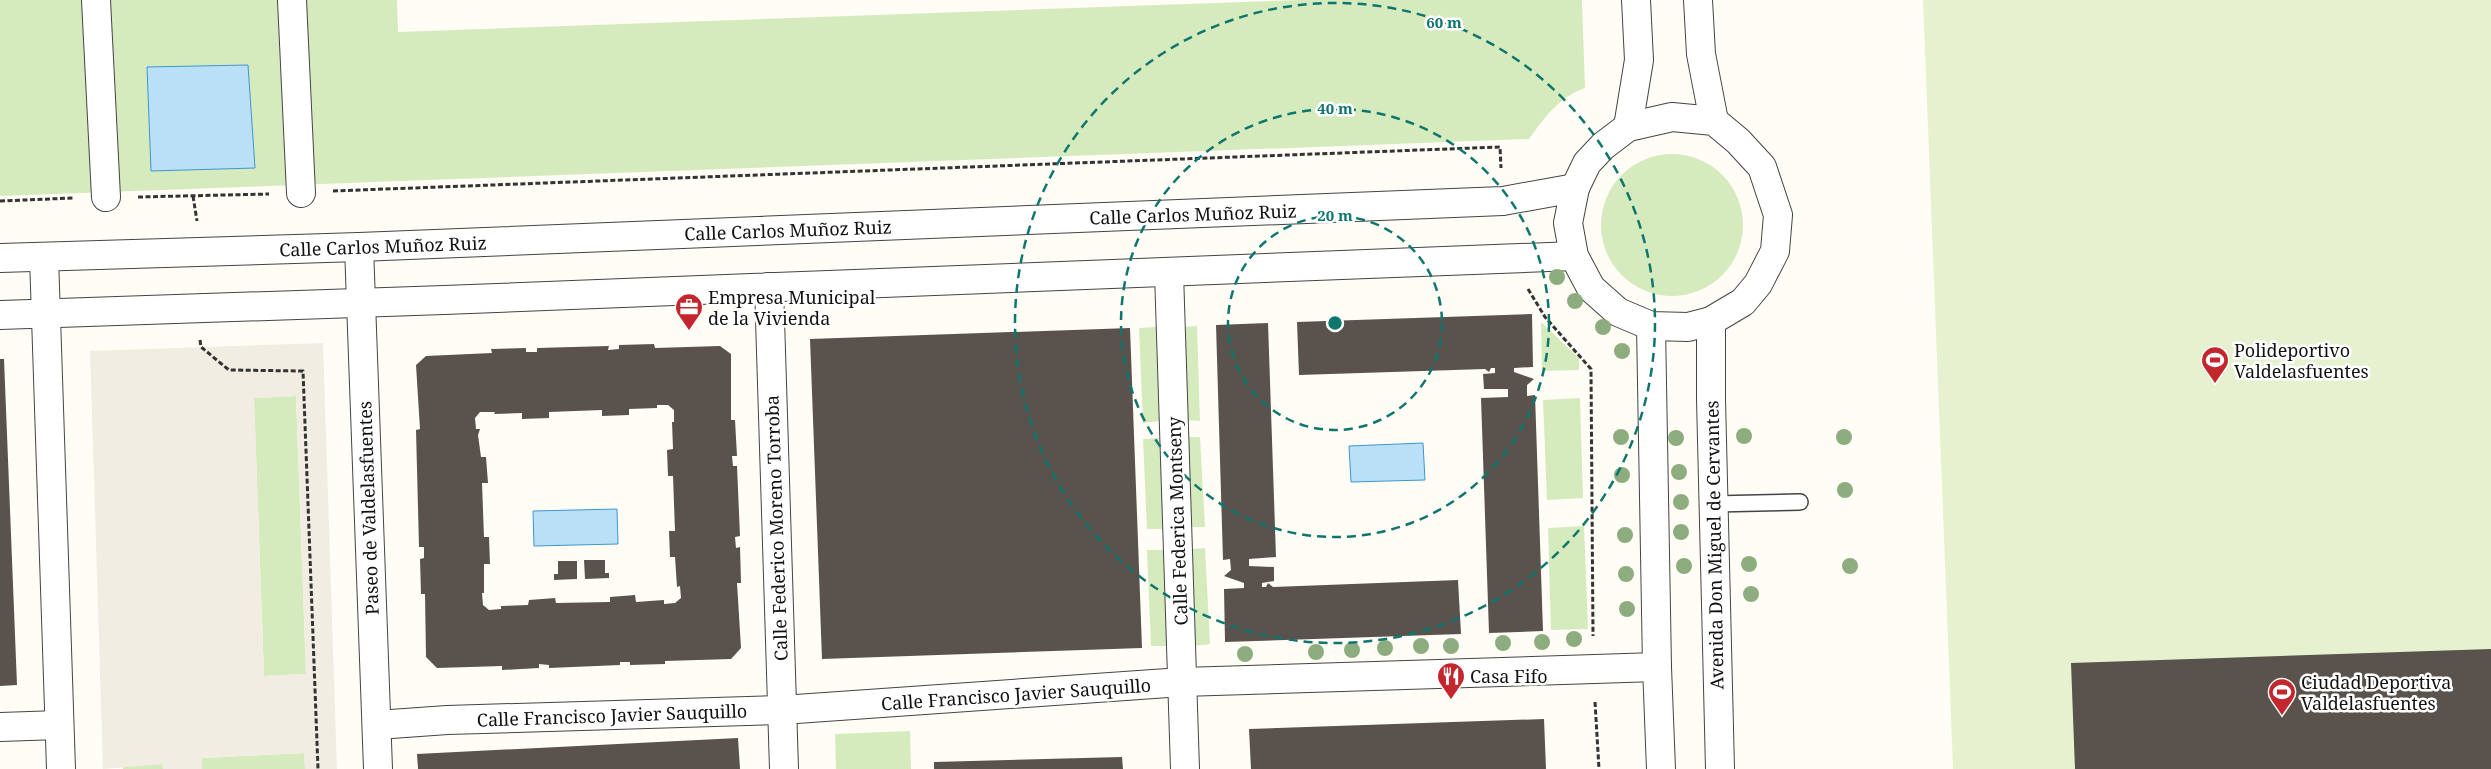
<svg xmlns="http://www.w3.org/2000/svg" width="2491" height="769" font-family="'Noto Serif',serif">
<rect width="100%" height="100%" fill="#fffdf5"/>
<g fill="#d5ebbd">
<path d="M0,0H397L398,32L1301,0H1582L1585,88C1558,98 1546,116 1529,139L0,196Z"/>
<circle cx="1672" cy="225" r="71"/>
<path d="M1541,322L1579,358V370L1542,371Z"/>
<path d="M1197,326L1200,421L1186,420L1183,327Z"/>
<path d="M1156,327L1159,421L1143,423L1139,328Z"/>
<path d="M296,396L306,674L264,676L254,398Z"/>
<path d="M1580,398L1583,498L1547,500L1543,400Z"/>
<path d="M1187,437H1200L1205,527H1190Z"/>
<path d="M1159,438L1164,529H1147L1143,439Z"/>
<path d="M1584,526L1588,629L1551,630L1548,528Z"/>
<path d="M1205,548L1210,644L1194,646L1191,549Z"/>
<path d="M1147,550H1164L1168,646H1151Z"/>
<path d="M910,731L911,769H836L835,734Z"/>
<path d="M304,753L305,769H202V758Z"/>
<path d="M163,764V769H123V766Z"/>
</g>
<path fill="#e6f2cf" d="M1923,0H2491V769H1953Z"/>
<path fill="#f1ede2" fill-rule="evenodd" d="M323,343L337,769H305L304,753L202,758V769H163L162,764L103,769L90,351ZM296,396L306,674L264,676L254,398Z"/>
<g fill="#b9e0f7" stroke="#3f96cf">
<path d="M248,65L255,168L151,171L147,67Z"/>
<path d="M1423,443L1425,480L1351,482L1349,446Z"/>
<path d="M617,509L618,544L534,546L533,511Z"/>
</g>
<g fill="#5a524d" fill-rule="evenodd">
<path d="M1532,314L1533,367L1514,368V372L1534,379L1527,385V396L1535,395L1543,631L1489,633L1481,398L1508,397V389H1484L1483,374L1495,373V368H1491L1489,372L1485,369L1299,375L1297,322Z"/>
<path d="M1268,323L1276,557L1249,559V566L1274,567V581L1262,583V587H1266L1268,583L1273,587L1458,580L1461,634L1225,642L1224,589L1244,588V583L1224,576L1231,570L1230,559L1223,560L1216,325Z"/>
<path d="M1130,328L1142,648L822,659L810,339Z"/>
<path d="M654,344L655,348L720,346L731,354V420H735L737,456H732L733,466H737L740,536L735,537L736,548L740,547L741,583H737L741,648L731,659L665,661V664L630,665V662H620V665L549,668V665L539,664V668L502,670V666L437,668L426,657L425,594H421L420,559L424,558V547H419L416,430L420,429L416,365L426,356L492,353L491,349L526,348V352H537V348L609,346L608,350L619,349V345ZM657,405H668L674,410V422H672L673,449L667,450L668,476H673L675,531H669L670,557H675L677,587L680,586L681,598L675,603L664,604V600L636,602L635,595L610,597V602L556,603L555,598L529,600L528,605L501,606V609L489,610L483,605L482,593H484V564H490L489,537H484L482,483H488L486,457H481L478,435L480,429H476L475,418L480,412H495L494,414L522,413V419L549,418V412L602,410V416L629,415V409L657,408Z"/>
<path d="M0,359H4L17,685L0,686Z"/>
<path d="M584,560H605V573H609V578L585,579Z"/>
<path d="M558,561H577V579L554,580V574H558Z"/>
<path d="M2491,649V769H2075L2071,663Z"/>
<path d="M1544,719L1546,769H1251L1249,729Z"/>
<path d="M738,738L740,769H418L417,754Z"/>
<path d="M1122,757L1123,769H934V762Z"/>
</g>
<g fill="none" stroke-linecap="round" stroke-linejoin="round">
<g stroke="#444" stroke-width="18">
<path id="lane" d="M1713,504L1800,502"/>
</g>
<g stroke="#444" stroke-width="30">
<g id="street">
<path d="M96,0L106,197"/>
<path d="M292,0L301,193"/>
<path d="M1698,0L1701,54L1714,121"/>
<path d="M1672,117L1714,121L1738,141L1762,167L1778,215L1775,251L1758,284L1743,302L1711,321L1688,327L1651,326L1618,312L1591,288L1574,256L1568,223L1575,188L1587,163L1603,146L1628,127Z"/>
<path d="M1628,127L1639,60L1636,0"/>
<path d="M359,247L378,769"/>
<path d="M44,257L61,769"/>
<path d="M0,258L359,247L1503,201L1575,188"/>
<path d="M1169,273L1185,769"/>
<path d="M769,287L784,769"/>
<path d="M0,315L444,300L1574,256"/>
<path d="M1711,321V399L1720,769"/>
<path d="M1651,326L1657,667L1661,769"/>
<path d="M377,725L447,720L782,710L1182,682L1657,667"/>
<path d="M0,727L59,725"/>
</g>
</g>
<g stroke="#333" stroke-width="3" stroke-dasharray="5 2.5" stroke-linecap="butt">
<path d="M333,191L1500,147L1501,168"/>
<path d="M193,196L197,221"/>
<path d="M138,197L269,194"/>
<path d="M0,201L74,198"/>
<path d="M1528,289L1545,317L1591,369L1593,636"/>
<path d="M200,340L201,347L229,370L303,371L318,769"/>
<path d="M1595,702L1599,769"/>
</g>
<use href="#lane" stroke="#fff" stroke-width="15"/>
<use href="#street" stroke="#fff" stroke-width="28"/>
</g>
<g fill="#8dad7f">
<circle cx="1557" cy="277" r="8"/>
<circle cx="1575" cy="301" r="8"/>
<circle cx="1603" cy="327" r="8"/>
<circle cx="1622" cy="351" r="8"/>
<circle cx="1744" cy="436" r="8"/>
<circle cx="1621" cy="437" r="8"/>
<circle cx="1844" cy="437" r="8"/>
<circle cx="1676" cy="438" r="8"/>
<circle cx="1679" cy="472" r="8"/>
<circle cx="1622" cy="475" r="8"/>
<circle cx="1845" cy="490" r="8"/>
<circle cx="1681" cy="502" r="8"/>
<circle cx="1681" cy="532" r="8"/>
<circle cx="1625" cy="535" r="8"/>
<circle cx="1749" cy="564" r="8"/>
<circle cx="1684" cy="566" r="8"/>
<circle cx="1850" cy="566" r="8"/>
<circle cx="1626" cy="574" r="8"/>
<circle cx="1751" cy="594" r="8"/>
<circle cx="1627" cy="609" r="8"/>
<circle cx="1574" cy="639" r="8"/>
<circle cx="1542" cy="642" r="8"/>
<circle cx="1503" cy="643" r="8"/>
<circle cx="1421" cy="646" r="8"/>
<circle cx="1451" cy="646" r="8"/>
<circle cx="1385" cy="648" r="8"/>
<circle cx="1352" cy="650" r="8"/>
<circle cx="1316" cy="652" r="8"/>
<circle cx="1245" cy="654" r="8"/>
</g>
<g fill="none" stroke="#0f766e" stroke-width="2.5" stroke-dasharray="9 6">
<circle cx="1335" cy="323" r="107"/>
<circle cx="1335" cy="323" r="214"/>
<circle cx="1335" cy="323" r="320"/>
</g>
<defs>
<g id="office-pin" transform="scale(1.4375)"><path d="M0 17L-7.5 6A9.5 9.5 0 1 1 7.5 6Z" fill="#c4262e" stroke="#fff"/><path d="M-6-3h4V-5.5h4V-3h4V5H-6ZM-1-4.5V-3h2v-1.5ZM-6 0V1H6V0Z" fill="#fff"/></g>
<g id="stadium-pin" transform="scale(1.4375)"><path d="M0 17L-7.5 6A9.5 9.5 0 1 1 7.5 6Z" fill="#c4262e" stroke="#fff"/><path d="M0-5a6.5 5 0 1 0 0 10a6.5 5 0 1 0 0-10ZM-3.5-1.8h7v3.6h-7Z" fill="#fff"/></g>
<g id="restaurant-pin" transform="scale(1.4375)"><path d="M0 17L-7.5 6A9.5 9.5 0 1 1 7.5 6Z" fill="#c4262e" stroke="#fff"/><path d="M-5-6h1v4h1v-4h1v4h1v-4h1v5L-1.5 .5V6h-2V.5L-5-1ZM5-6V6H3V1.5H1.5Q1.5-4 5-6Z" fill="#fff"/></g>
</defs>
<g fill-rule="evenodd">
<use href="#office-pin" x="689" y="307"/>
<use href="#stadium-pin" x="2215" y="360"/>
<use href="#restaurant-pin" x="1451" y="676"/>
<use href="#stadium-pin" x="2282" y="692"/>
</g>
<g text-anchor="middle" dominant-baseline="central" stroke-width="5" stroke-linejoin="round" paint-order="stroke">
<g font-size="18" fill="#111" stroke="#fff">
<text transform="translate(1193 214) rotate(-2)">Calle Carlos Muñoz Ruiz</text>
<text transform="translate(788 230) rotate(-2)">Calle Carlos Muñoz Ruiz</text>
<text transform="translate(383 246) rotate(-2)">Calle Carlos Muñoz Ruiz</text>
<text transform="translate(368 508) rotate(-92)">Paseo de Valdelasfuentes</text>
<text transform="translate(1177 521) rotate(-92)">Calle Federica Montseny</text>
<text transform="translate(776 528) rotate(-92)">Calle Federico Moreno Torroba</text>
<text transform="translate(1714 545) rotate(-91)">Avenida Don Miguel de Cervantes</text>
<text transform="translate(1016 694) rotate(-4)">Calle Francisco Javier Sauquillo</text>
<text transform="translate(612 715) rotate(-2)">Calle Francisco Javier Sauquillo</text>
</g>
<g font-size="18" fill="#111" stroke="#fff" text-anchor="start">
<text x="708" y="297">Empresa Municipal<tspan x="708" dy="21">de la Vivienda</tspan></text>
<text x="2234" y="350">Polideportivo<tspan x="2234" dy="21">Valdelasfuentes</tspan></text>
<text x="1470" y="676">Casa Fifo</text>
<text x="2301" y="682">Ciudad Deportiva<tspan x="2301" dy="21">Valdelasfuentes</tspan></text>
</g>
</g>
<circle cx="1335" cy="323" r="8" fill="#0f766e" stroke="#fff" stroke-width="2.5"/>
<g font-size="15" text-anchor="middle" font-weight="bold" fill="#0f766e" stroke="#fff" stroke-width="5" stroke-linejoin="round" paint-order="stroke">
<text x="1444" y="28">60 m</text>
<text x="1335" y="114">40 m</text>
<text x="1335" y="221">20 m</text>
</g>
</svg>
